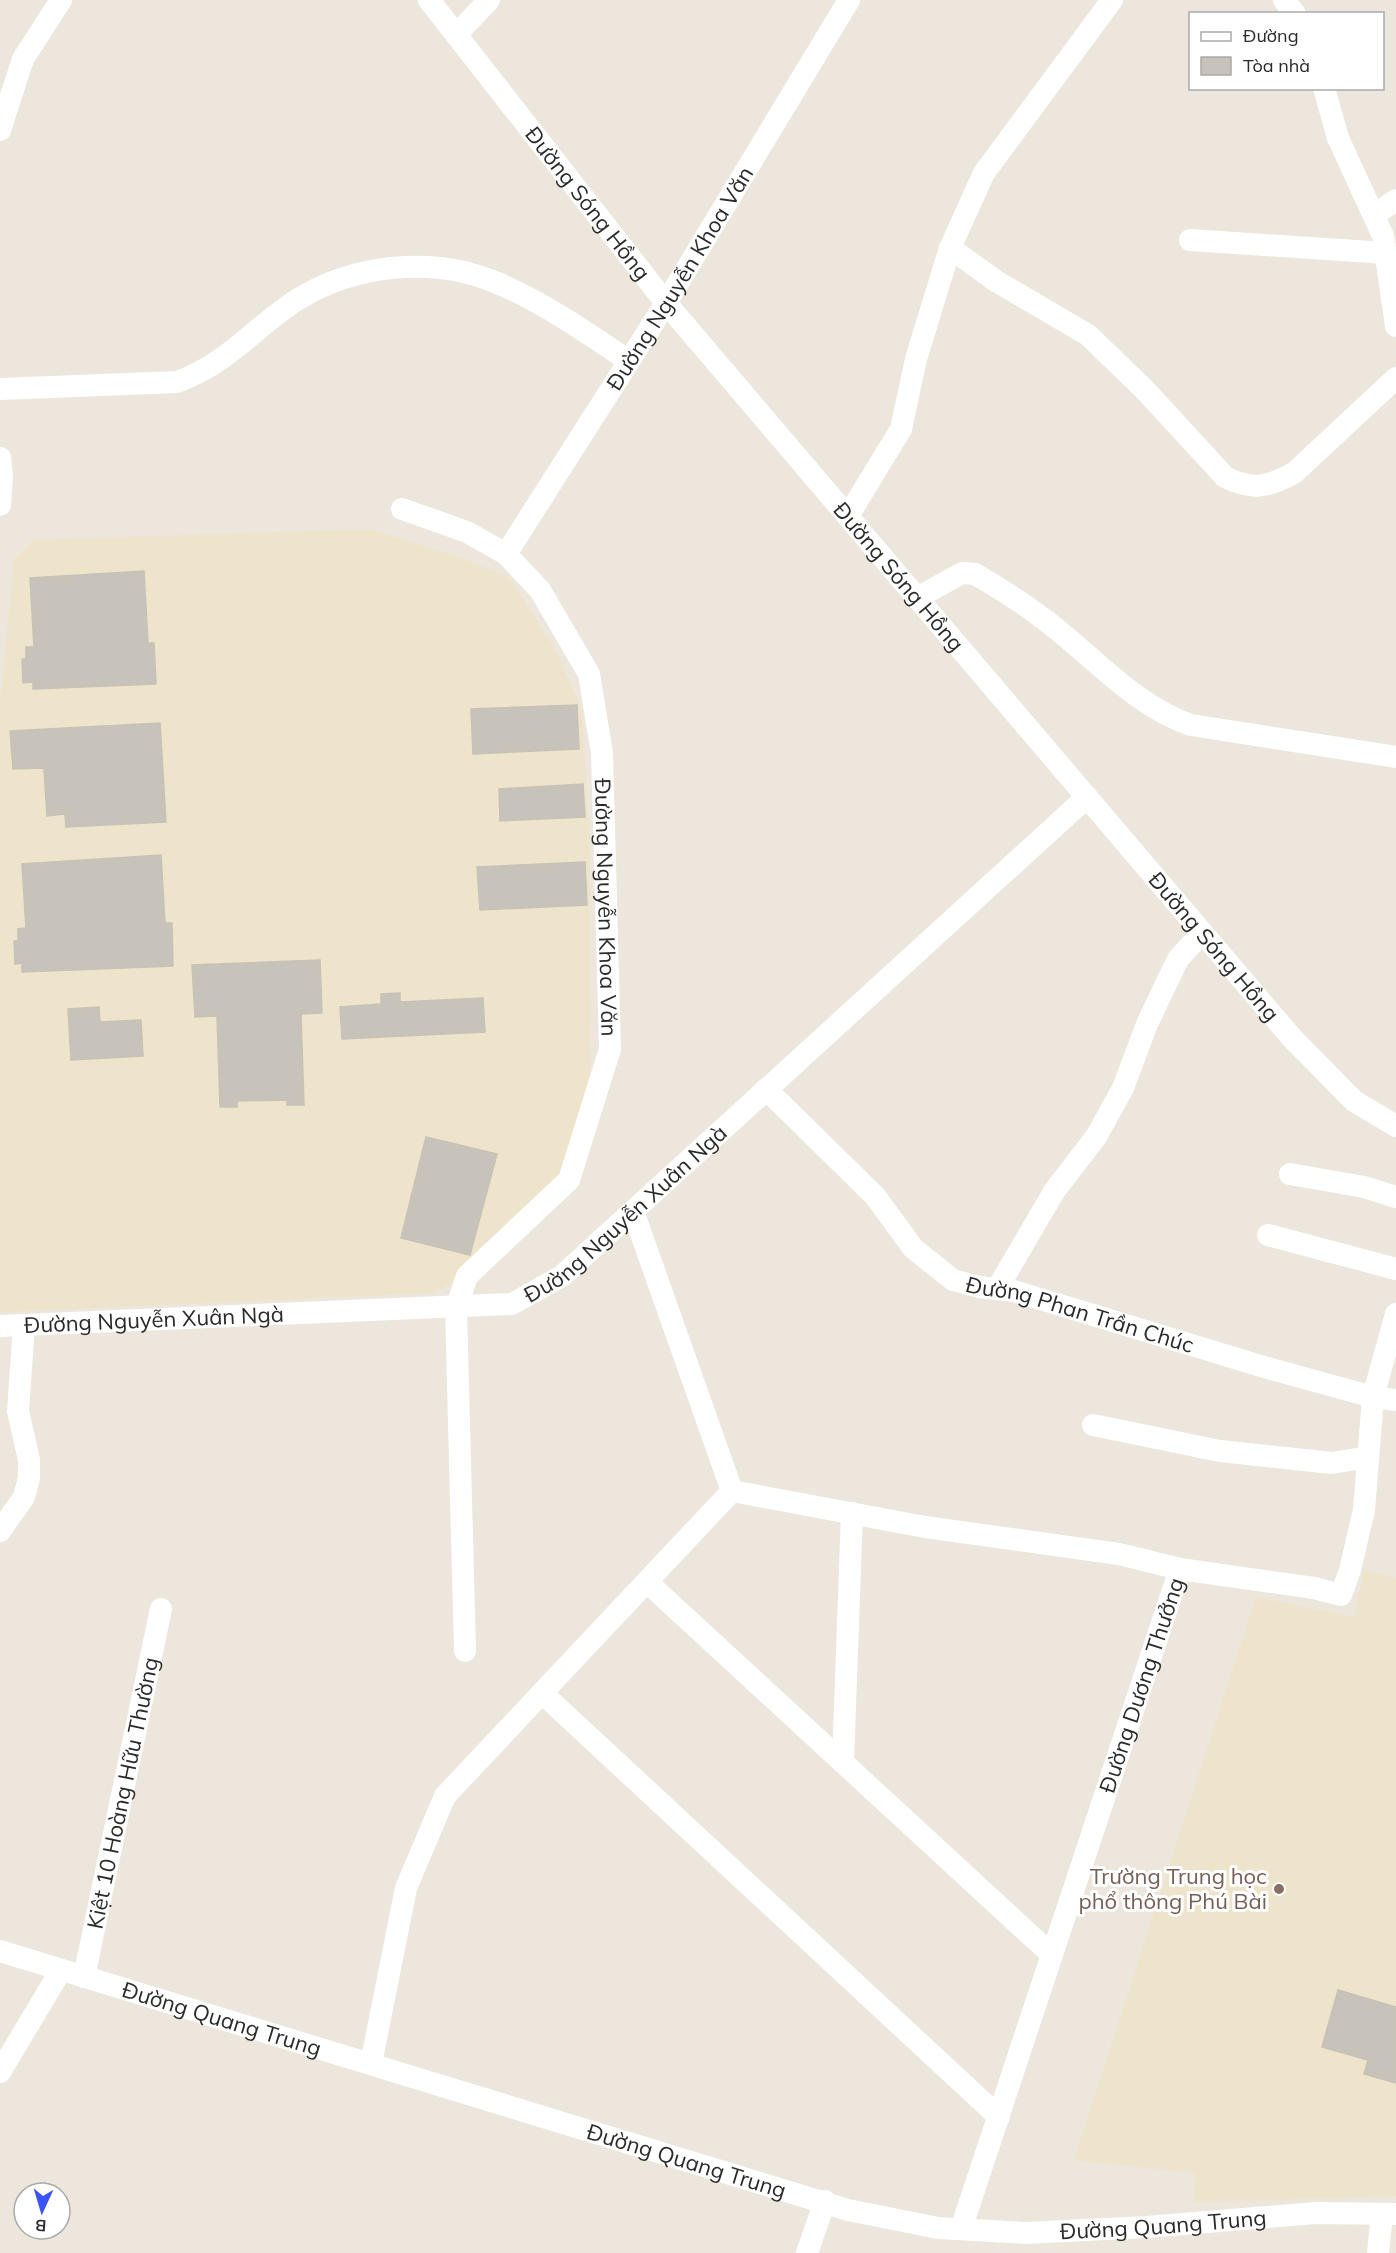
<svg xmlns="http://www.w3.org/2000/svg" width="1396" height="2253" font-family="Mulish,sans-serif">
<rect width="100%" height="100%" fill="#ece6dc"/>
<g fill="#eee4cb">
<path d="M370,529L461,558L510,578L554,648L582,709L590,847L591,1089L562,1174L451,1283L432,1293L0,1312V704L14,559L33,540Z"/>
<path d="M1364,1570L1396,1578V2196L1194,2202L1195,2173L1074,2160L1256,1597L1354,1617Z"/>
</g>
<g fill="#c7c3bb" stroke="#c7c2b5" stroke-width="1.5">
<path d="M144,571L148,643H154L156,684L33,689V682L23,683L22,659H26V647H34L30,578Z"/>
<path d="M577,705L579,749L473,754L471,709Z"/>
<path d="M160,723L166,822L66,827L65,814L47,816L44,768L13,769L10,731Z"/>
<path d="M583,784L585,817L500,821L499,789Z"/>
<path d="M161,855L165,923H172L173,966L22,972V963L15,964L14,941H18V929L26,928L22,864Z"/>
<path d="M585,862L587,905L480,910L477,867Z"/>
<path d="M320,960L322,1013L301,1014L304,1105H287V1100L237,1101V1107H220L217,1016L195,1017L192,965Z"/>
<path d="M400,993V1002L483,998L485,1032L342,1039L340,1007L381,1004V994Z"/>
<path d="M99,1007L100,1022L141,1020L143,1056L71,1060L68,1009Z"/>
<path d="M426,1137L497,1154L470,1255L401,1238Z"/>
<path d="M1338,1990L1396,2007V2083L1364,2074L1368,2060L1322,2047Z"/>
</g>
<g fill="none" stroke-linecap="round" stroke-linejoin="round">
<g stroke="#fff" stroke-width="22">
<path id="s1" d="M429,0L666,303L1292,1038L1354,1101L1396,1126"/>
<path d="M1284,0L1295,14"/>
<path d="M456,35L489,0"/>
<path d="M1324,88L1338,138L1383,236L1396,326"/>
<path d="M0,130L23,59L61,0"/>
<path d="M1374,215L1396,200"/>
<path d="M1190,240L1386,253"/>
<path d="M950,248L996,281L1088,335L1145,390L1225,477C1253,491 1268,487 1294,473L1396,378"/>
<path d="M0,389L177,382C229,363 253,328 297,300C354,264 433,256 495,282C543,302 586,332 629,361"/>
<path d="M0,458L2,475L0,505"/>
<path id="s2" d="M402,509L467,532L506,554L540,590L589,674L602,753L610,1049L569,1180L467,1276L456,1309L465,1651"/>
<path d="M848,516L901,429L916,359L950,248L984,173L1112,0"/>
<path id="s3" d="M506,554L666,303L849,0"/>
<path d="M917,598L962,573L975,574C999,588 1023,603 1045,620C1092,655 1134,706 1191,725L1396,757"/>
<path id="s4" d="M766,1089L875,1196L913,1248L953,1280L979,1287L1014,1291L1264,1367L1373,1397L1396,1400"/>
<path d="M1290,1174L1364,1187L1396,1197"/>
<path d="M633,1211L732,1491"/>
<path d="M1268,1235L1396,1269"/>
<path d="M997,1289L1055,1190L1096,1137L1123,1088L1147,1024L1178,959L1202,933"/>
<path id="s5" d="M0,1326L512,1304L562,1276L1087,797"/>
<path d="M1093,1425L1220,1451L1332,1463L1368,1457"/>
<path d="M732,1491L925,1527L1119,1554L1180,1569"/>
<path d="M0,1531L24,1497L29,1478V1460L18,1411L24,1325"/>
<path d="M647,1582L1052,1955"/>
<path d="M542,1693L999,2117"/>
<path d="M843,1762L852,1513"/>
<path id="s6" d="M0,1951L848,2210L938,2228L1025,2233L1147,2227L1316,2213L1396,2214"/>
<path id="s7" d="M84,1977L161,1609"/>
<path d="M371,2064L406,1888L445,1796L732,1491"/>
<path d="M0,2072L61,1970"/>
<path id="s8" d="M961,2229L1180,1569L1314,1588L1341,1595L1350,1570L1364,1510L1373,1397L1396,1314"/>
<path d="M807,2253L825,2201"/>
<path d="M1378,2253L1382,2214"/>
</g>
</g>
<circle fill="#8d6e63" stroke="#fff" stroke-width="2" cx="1279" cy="1889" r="6"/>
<g text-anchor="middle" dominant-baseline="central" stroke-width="6" stroke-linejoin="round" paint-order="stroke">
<g font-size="22" fill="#2a2a2a" stroke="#fff">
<text stroke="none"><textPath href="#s1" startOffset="258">Đường Sóng Hồng</textPath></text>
<text stroke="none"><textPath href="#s3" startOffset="326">Đường Nguyễn Khoa Văn</textPath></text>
<text stroke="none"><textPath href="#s1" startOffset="744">Đường Sóng Hồng</textPath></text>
<text stroke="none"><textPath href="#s2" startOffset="495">Đường Nguyễn Khoa Văn</textPath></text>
<text stroke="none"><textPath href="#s1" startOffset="1230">Đường Sóng Hồng</textPath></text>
<text stroke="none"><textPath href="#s5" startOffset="658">Đường Nguyễn Xuân Ngà</textPath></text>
<text stroke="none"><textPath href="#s4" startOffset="400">Đường Phan Trần Chúc</textPath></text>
<text stroke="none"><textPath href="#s5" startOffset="154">Đường Nguyễn Xuân Ngà</textPath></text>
<text stroke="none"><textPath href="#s8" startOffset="573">Đường Dương Thưởng</textPath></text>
<text stroke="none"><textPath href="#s7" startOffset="188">Kiệt 10 Hoàng Hữu Thường</textPath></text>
<text stroke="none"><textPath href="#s6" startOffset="232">Đường Quang Trung</textPath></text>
<text stroke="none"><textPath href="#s6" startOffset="718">Đường Quang Trung</textPath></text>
<text stroke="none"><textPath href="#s6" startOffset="1204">Đường Quang Trung</textPath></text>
</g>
<g font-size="22" fill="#785e54" stroke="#fff" text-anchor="end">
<text x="1267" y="1876">Trường Trung học<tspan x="1267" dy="25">phổ thông Phú Bài</tspan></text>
</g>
</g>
<rect x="1189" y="12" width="195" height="78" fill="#ffffff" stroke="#aaaaaa" stroke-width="1.5"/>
<rect x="1201" y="32" width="30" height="9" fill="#ffffff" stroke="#aaaaaa" stroke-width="1.5"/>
<text x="1243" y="42" font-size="18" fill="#2a2a2a">Đường</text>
<rect x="1201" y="57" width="30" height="18" fill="#c7c3bb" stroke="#aaaaaa" stroke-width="1.5"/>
<text x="1243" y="72" font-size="18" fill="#2a2a2a">Tòa nhà</text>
<g transform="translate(42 2211) rotate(184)"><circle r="28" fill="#ffffff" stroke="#aaaaaa" stroke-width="1.5"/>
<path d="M0-4.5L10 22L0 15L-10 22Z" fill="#3b54f9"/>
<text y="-9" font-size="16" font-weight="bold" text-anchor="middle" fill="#2a2a2a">B</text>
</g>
</svg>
